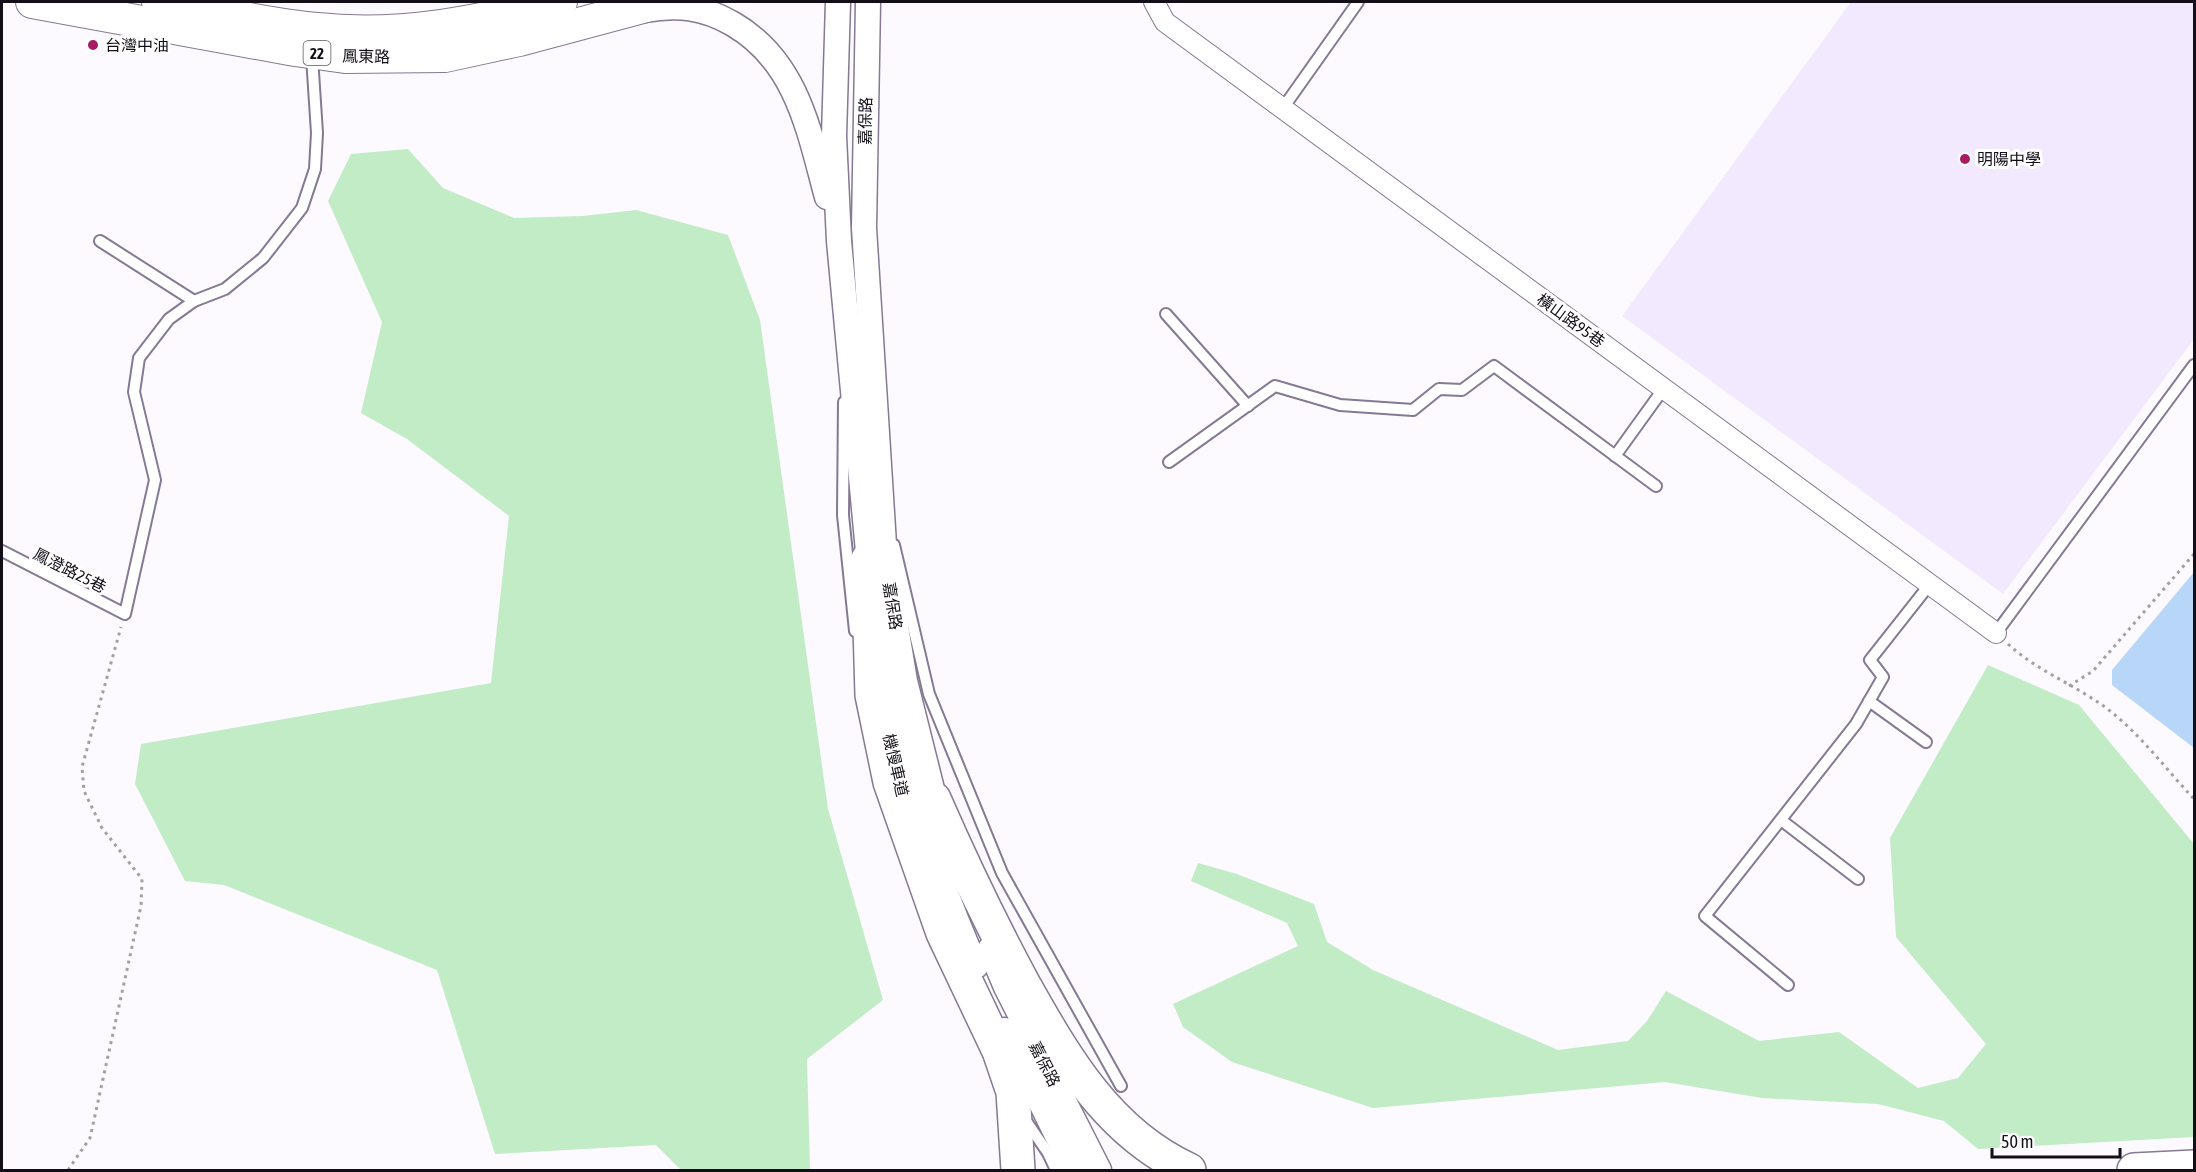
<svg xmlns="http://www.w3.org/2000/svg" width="2196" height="1172" font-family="'Asap Condensed','Noto Sans TC',sans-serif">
<rect width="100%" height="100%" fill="#fcf9ff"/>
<path fill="#f3e9ff" d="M1851,2H2194V339L2003,594L1622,316Z"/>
<g fill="#c1ecc6">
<path d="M408,149L443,188L514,218L583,216L636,210L728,235L760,320L828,809L883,1000L807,1059L810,1170H681L656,1145L495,1154L437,970L224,885L185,881L135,784L141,744L491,683L509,516L407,439L361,413L382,322L328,201L351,154Z"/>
<path d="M1988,665L2079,705L2194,844V1137L1978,1149L1944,1121L1878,1104L1762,1098L1665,1082L1373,1108L1232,1062L1183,1027L1173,1004L1298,946L1287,923L1191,881L1198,863L1237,874L1314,904L1327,942L1373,970L1558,1050L1628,1041L1647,1021L1666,991L1759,1041L1839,1032L1918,1088L1958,1078L1986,1044L1896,937L1890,838Z"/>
</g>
<path fill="#b8d7f8" d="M2194,572V748L2112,685V670Z"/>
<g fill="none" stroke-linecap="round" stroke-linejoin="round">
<g stroke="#857993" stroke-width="14">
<g id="service">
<path d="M1283,108L1358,2"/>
<path d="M100,241L194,301"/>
<path d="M1166,314L1248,406"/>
<path d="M844,402L843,515L855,631"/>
<path d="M1615,456L1664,388"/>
<path d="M1169,462L1275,386L1340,405L1413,410L1439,389L1462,390L1494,366L1656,486"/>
<path d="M894,545L929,694L1002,873L1121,1086"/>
<path d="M2,551L125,614L155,480L134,392L139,358L169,319L194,301L225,289L263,258L302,208L315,169L317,133L312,57"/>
<path d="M1996,633L2194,365"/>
<path d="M1869,701L1926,742"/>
<path d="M1781,820L1858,879"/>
<path d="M1788,985L1705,916L1856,724L1883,677L1870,660L1930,584"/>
<path d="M1024,1118L1048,1153L1056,1170"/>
</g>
</g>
<g stroke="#857993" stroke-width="22">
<path id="minor" d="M1154,2L1165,22L1996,633"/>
</g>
<g stroke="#857993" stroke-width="27">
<g id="tertiary">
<path d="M838,2L834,136L839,241L870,573"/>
<path d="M868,2L864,228L885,560L905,681L938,813"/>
<path d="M645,10C677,4 704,7 733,24C797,61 809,131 827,197"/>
<path d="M882,652C902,760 930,865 976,966"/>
<path d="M990,949L1006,987L1099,1170"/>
<path d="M1005,1030L1074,1170"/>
</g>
</g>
<g stroke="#857993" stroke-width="34">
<g id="primary">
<path d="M32,2L295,50L345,57L445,56L519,40L661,2"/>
<path d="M158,2C210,11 264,24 317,29C403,38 478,21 561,2"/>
</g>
</g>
<g stroke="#857993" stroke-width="36">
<g id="motorway">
<path d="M868,559L872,695L890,782L943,933L999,1051L1013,1092L1018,1170"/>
<path d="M934,799C962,863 990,922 1023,983C1065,1058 1108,1133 1189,1170"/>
<path d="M2134,1170L2194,1167"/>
</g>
</g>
<g stroke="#a29fa6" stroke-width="3" stroke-dasharray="3 4.5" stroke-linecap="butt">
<path d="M2008,644C2034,668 2064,680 2093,699C2132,723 2163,766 2194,799"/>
<path d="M2069,686L2093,671L2194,554"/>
<path d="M68,1170L90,1138L141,906L142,879L102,828L84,791L82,767L121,627"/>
</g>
<use href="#service" stroke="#fff" stroke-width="10"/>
<use href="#minor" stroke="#fff" stroke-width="20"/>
<use href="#tertiary" stroke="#fff" stroke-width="24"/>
<use href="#primary" stroke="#fff" stroke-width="32"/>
<use href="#motorway" stroke="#fff" stroke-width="33"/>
</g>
<g fill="#a61b61" stroke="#fff" stroke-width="2">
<circle cx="93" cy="45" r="6"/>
<circle cx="1965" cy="159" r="6"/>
</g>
<g text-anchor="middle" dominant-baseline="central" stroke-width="6" stroke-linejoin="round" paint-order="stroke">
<rect fill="#fff" stroke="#5a565d" stroke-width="1.5" x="303.5" y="41" width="27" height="24" rx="4.5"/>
<g font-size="15" font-weight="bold" fill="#130e18">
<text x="317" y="53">22</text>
</g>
<g font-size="16" fill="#130e18" stroke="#fff" text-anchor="start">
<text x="105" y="45">台灣中油</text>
<text x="1977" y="159">明陽中學</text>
</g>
<g font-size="16" fill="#130e18" stroke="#fff">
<text transform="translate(366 56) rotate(1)">鳳東路</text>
<text transform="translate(865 121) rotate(-89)">嘉保路</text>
<text transform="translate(1571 320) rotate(36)">橫山路95巷</text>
<text transform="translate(70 570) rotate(27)">鳳澄路25巷</text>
<text transform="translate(893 606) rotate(81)">嘉保路</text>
<text transform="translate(896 765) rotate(77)">機慢車道</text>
<text transform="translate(1045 1064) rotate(63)">嘉保路</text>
</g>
</g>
<rect width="2196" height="1172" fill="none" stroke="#130e18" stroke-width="6"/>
<path d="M1992 1148v9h128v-9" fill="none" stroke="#130e18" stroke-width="3"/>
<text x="2001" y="1148" font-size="18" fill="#130e18" stroke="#ffffff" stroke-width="4.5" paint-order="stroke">50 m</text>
</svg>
